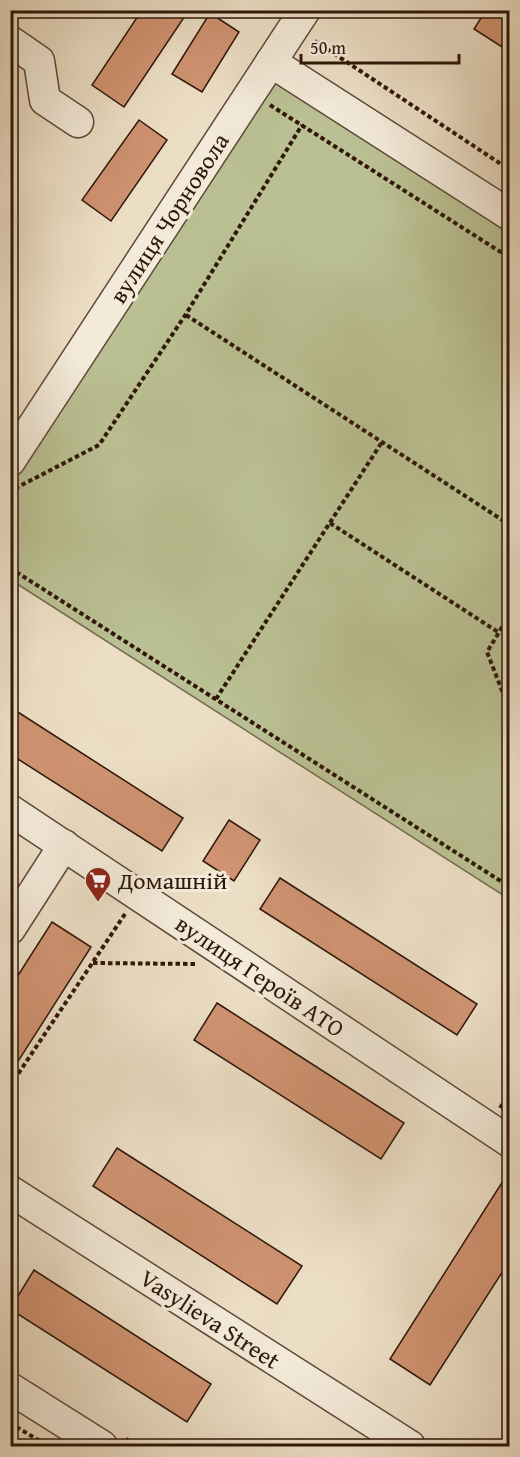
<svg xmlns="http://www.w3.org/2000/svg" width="520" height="1457" font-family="'Gentium Book Plus',serif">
<rect width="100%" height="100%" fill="#ecdec5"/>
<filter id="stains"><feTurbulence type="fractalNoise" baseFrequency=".00333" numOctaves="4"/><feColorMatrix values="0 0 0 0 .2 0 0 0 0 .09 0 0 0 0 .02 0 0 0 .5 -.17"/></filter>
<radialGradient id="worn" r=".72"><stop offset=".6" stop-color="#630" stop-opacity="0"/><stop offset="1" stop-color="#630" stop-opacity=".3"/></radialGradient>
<path fill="#bac093" stroke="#746c4e" stroke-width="1.5" d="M274,76L509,226V899L11,580L10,479Z"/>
<g fill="#cf9371" stroke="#2e1709" stroke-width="1.5">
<path d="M142,10H189L124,107L92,85Z"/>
<path d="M486,10H510V52L474,29Z"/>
<path d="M210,13L239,32L202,92L172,74Z"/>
<path d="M139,120L167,140L111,221L82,200Z"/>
<path d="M10,707L183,818L162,851L10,754Z"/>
<path d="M229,820L260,840L234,881L203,861Z"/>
<path d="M280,878L477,1004L457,1035L260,909Z"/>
<path d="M52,922L91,947L10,1074V988Z"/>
<path d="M217,1003L404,1123L381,1159L194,1040Z"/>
<path d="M117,1148L302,1266L277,1304L93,1186Z"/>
<path d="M503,1181L510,1184V1260L430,1385L390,1359Z"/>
<path d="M34,1270L211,1384L187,1422L10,1309Z"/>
</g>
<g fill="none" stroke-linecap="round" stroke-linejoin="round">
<g stroke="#5e4938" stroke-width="33">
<g id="minor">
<path d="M10,41L39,61L45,100L78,122"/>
<path d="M271,62L510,215"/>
<path d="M10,461L305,10"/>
<path d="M10,810L510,1142"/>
<path d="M10,929L64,845"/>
<path d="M10,1191L410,1446"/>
<path d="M10,1388L102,1446"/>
</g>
</g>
<g stroke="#2e1709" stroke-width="4" stroke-dasharray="4.5 3" stroke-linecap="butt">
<path d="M315,41L510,170"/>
<path d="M270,105L510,258"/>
<path d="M186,315L510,525"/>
<path d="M10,494L14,489L99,445L186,314L302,125"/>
<path d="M330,523L498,632"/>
<path d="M10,568L510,887"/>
<path d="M510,614L487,652L510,711"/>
<path d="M216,699L382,442"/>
<path d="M93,963L196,964"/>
<path d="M10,1086L125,914"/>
<path d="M500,1108L510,1093"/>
<path d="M10,1423L48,1446"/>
<path d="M126,1439L138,1446"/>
</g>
<use href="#minor" stroke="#f3ead9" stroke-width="30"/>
</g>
<defs>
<g id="supermarket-pin" transform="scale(1.35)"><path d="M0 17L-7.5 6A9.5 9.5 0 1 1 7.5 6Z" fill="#8f2418" stroke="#f3ead9"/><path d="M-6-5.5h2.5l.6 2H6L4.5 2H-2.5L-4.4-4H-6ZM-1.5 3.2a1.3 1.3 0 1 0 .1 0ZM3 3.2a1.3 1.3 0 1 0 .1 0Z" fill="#fff"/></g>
</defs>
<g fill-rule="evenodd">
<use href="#supermarket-pin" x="98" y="880"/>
</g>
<g text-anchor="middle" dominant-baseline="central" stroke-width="6" stroke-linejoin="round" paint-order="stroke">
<g font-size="24" fill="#2e1709" stroke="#f3ead9">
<text transform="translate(169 218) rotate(-57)">вулиця Чорновола</text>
<text transform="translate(260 976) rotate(34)">вулиця Героїв АТО</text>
<text transform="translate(210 1319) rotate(33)">Vasylieva Street</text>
</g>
<g font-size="24" fill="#2e1709" stroke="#f3ead9" text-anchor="start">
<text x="118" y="880">Домашній</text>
</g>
</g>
<rect width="520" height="1457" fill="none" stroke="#ecdec5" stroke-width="36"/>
<rect x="12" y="12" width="496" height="1433" fill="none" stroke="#2e1709" stroke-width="3"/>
<rect x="18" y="18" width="484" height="1421" fill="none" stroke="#2e1709" stroke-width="1.5"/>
<path d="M301 54v9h158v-9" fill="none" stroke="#2e1709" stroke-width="3"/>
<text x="310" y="54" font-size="18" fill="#2e1709" stroke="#f3ead9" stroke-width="4.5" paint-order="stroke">50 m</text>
<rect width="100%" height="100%" filter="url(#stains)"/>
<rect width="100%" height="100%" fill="url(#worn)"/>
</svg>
